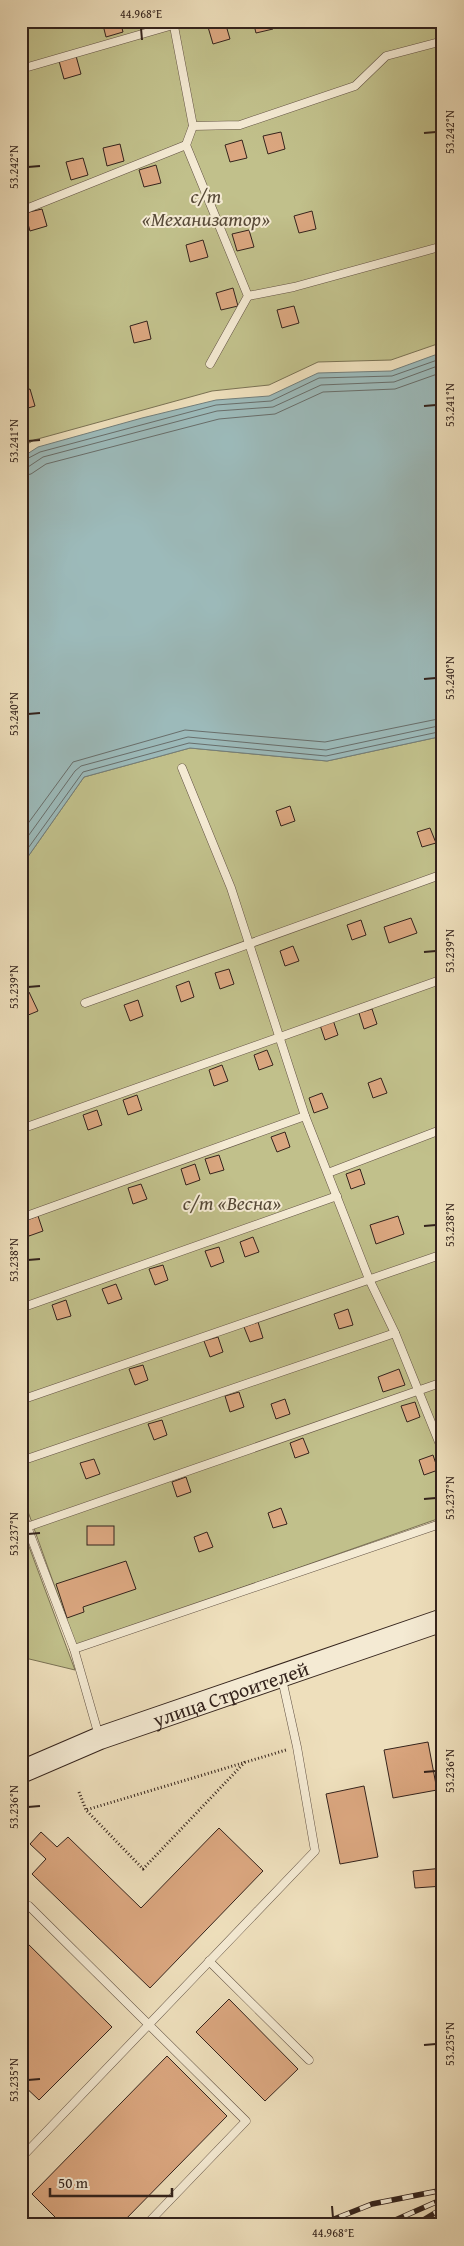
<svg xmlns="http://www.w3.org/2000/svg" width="464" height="2246" font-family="'Gentium Book Plus',serif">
<rect width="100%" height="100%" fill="#eedfbc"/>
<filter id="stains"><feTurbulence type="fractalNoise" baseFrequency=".004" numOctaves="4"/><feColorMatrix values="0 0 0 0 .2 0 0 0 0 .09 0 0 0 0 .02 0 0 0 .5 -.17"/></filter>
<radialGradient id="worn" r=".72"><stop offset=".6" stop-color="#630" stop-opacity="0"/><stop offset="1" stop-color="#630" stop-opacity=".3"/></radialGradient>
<g fill="#c1c08b" stroke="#7a7254">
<path d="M21,21H443V342L391,360L318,362L269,385L212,391L34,440L21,448Z"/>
<path d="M443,736V1517L76,1646L21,1492V873L27,858L84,777L190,748L327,761Z"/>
<path d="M21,1525L75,1670L21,1657Z"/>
</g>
<path fill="#9cbaba" stroke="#727e7b" d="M443,352V736L327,761L190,748L84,777L27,858L21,873V458L38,447L142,418L216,400L269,396L318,373L391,371Z"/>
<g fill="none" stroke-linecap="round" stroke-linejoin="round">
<g stroke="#686e6b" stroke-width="1">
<path d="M21,462L40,452L216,405L271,401L319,378L392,376L443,358"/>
<path d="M21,468L28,467L43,457L217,411L273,407L321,385L394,382L443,364"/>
<path d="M21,476L31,474L46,464L219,419L275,414L323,392L395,389L443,372"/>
<path d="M21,833L73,762L185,730L325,742L443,718"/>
<path d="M21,846L75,771L81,766L188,737L326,750L443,725"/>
<path d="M21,858L83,772L189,743L326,756L443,731"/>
</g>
</g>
<g fill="#dba780" stroke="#34231c">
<path d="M102,21H120L123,32L106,37Z"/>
<path d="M253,21H271L273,29L256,33Z"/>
<path d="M280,21H298L281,26Z"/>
<path d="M225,22L230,39L213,44L208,27Z"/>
<path d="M76,56L81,74L64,79L59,61Z"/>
<path d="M281,132L285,149L268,154L263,136Z"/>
<path d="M242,140L247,158L230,162L225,145Z"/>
<path d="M120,144L124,161L107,166L103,148Z"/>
<path d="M83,158L88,175L71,180L66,162Z"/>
<path d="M156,165L161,183L144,187L139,170Z"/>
<path d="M42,209L47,226L30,231L25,213Z"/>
<path d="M312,211L316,229L299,233L294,216Z"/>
<path d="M249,230L254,247L237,251L232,234Z"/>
<path d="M203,240L208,257L190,262L186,245Z"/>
<path d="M233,288L238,306L221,310L216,293Z"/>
<path d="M294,306L299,323L282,328L277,310Z"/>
<path d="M147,321L151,339L134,343L130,326Z"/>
<path d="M30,389L35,406L21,410V391Z"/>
<path d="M290,806L295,821L281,826L276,811Z"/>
<path d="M430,828L436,843L422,847L417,832Z"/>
<path d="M411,918L417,933L389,943L384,927Z"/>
<path d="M361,920L366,935L352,940L347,925Z"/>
<path d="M293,946L299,961L285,966L280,951Z"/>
<path d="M229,969L234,984L220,989L215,973Z"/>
<path d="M189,981L194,997L181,1002L176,986Z"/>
<path d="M29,992L38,1011L21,1018V995Z"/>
<path d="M138,1000L143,1016L130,1021L124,1005Z"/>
<path d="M372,1009L377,1024L364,1029L359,1013Z"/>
<path d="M333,1020L338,1035L325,1040L320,1025Z"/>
<path d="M267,1050L273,1065L259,1070L254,1055Z"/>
<path d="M222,1065L228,1081L214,1086L209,1070Z"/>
<path d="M381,1078L387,1093L373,1098L368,1083Z"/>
<path d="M322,1093L328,1108L314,1113L309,1098Z"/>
<path d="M137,1095L142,1110L128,1115L123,1100Z"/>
<path d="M97,1110L102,1125L88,1130L83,1115Z"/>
<path d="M285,1132L290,1147L277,1152L271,1137Z"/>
<path d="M443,1154V1169L438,1156Z"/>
<path d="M219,1155L224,1170L210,1174L205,1159Z"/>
<path d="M195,1164L200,1180L186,1185L181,1169Z"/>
<path d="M360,1169L365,1184L351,1189L346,1174Z"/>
<path d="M141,1184L147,1199L133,1204L128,1188Z"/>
<path d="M38,1216L43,1231L29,1236L24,1221Z"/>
<path d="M398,1216L404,1234L376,1244L370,1225Z"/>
<path d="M253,1237L259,1252L245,1257L240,1242Z"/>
<path d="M219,1247L224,1262L211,1267L205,1251Z"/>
<path d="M163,1265L168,1280L155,1285L149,1269Z"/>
<path d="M116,1284L122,1299L108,1304L102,1289Z"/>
<path d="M66,1300L71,1316L57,1320L52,1305Z"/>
<path d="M348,1309L353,1325L339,1329L334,1314Z"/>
<path d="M258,1322L263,1338L250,1342L244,1327Z"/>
<path d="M218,1337L223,1352L210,1357L204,1341Z"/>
<path d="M143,1365L148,1380L135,1385L129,1369Z"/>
<path d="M399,1369L405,1385L383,1392L378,1377Z"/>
<path d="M239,1392L244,1407L230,1412L225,1396Z"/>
<path d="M285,1399L290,1414L276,1419L271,1404Z"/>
<path d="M415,1402L420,1417L407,1422L401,1406Z"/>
<path d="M162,1420L167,1435L154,1440L148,1424Z"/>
<path d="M303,1438L309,1453L295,1458L290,1443Z"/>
<path d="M433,1455L438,1470L424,1475L419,1460Z"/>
<path d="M94,1459L100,1474L86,1479L80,1463Z"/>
<path d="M186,1477L191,1492L177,1497L172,1482Z"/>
<path d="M281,1508L287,1524L273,1528L268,1513Z"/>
<rect x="87" y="1526" width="27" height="19"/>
<path d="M207,1532L213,1547L199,1552L194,1537Z"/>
<path d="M21,1555L26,1570L21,1571Z"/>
<path d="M126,1561L136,1589L83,1607L84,1612L67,1618L56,1584Z"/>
<path d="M428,1742L437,1790L393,1798L384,1750Z"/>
<path d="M364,1786L378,1857L340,1864L326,1794Z"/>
<path d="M219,1828L263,1871L150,1988L32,1874L46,1859L30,1844L41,1832L57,1847L68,1837L141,1908Z"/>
<path d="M443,1868V1886L415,1888L413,1871Z"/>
<path d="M21,1937L112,2027L39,2100L21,2083Z"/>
<path d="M229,1999L298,2069L265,2101L196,2032Z"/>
<path d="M167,2056L227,2116L120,2225H63L32,2194Z"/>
</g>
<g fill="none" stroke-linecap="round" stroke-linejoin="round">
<g stroke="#625244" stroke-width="9">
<g id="service">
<path d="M173,21L193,126L186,145L248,296L210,364"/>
<path d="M21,69L187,21"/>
<path d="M193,126L240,125L355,86L386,56L443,41"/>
<path d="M21,211L186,145"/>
<path d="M248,296L294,287L443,246"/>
<path d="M182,768L231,888L305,1116L369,1279L395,1333L443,1452"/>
<path d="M85,1003L443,874"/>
<path d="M21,1129L443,979"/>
<path d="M328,1173L443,1129"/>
<path d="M21,1218L305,1116"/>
<path d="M21,1308L337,1196"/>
<path d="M21,1400L443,1254"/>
<path d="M21,1461L395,1333"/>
<path d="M21,1511L74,1649L99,1736"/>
<path d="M27,1527L443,1382"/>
<path d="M74,1649L443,1523"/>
<path d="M29,1906L246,2121L146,2225"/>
<path d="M209,1961L309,2060"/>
<path d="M21,2158L315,1851L297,1747L282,1679"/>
<path d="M21,2214L29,2225"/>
</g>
</g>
<g stroke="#34231c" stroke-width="24">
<g id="secondary">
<path id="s1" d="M21,1772L100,1738L443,1620"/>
</g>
</g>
<g stroke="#34231c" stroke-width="3" stroke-dasharray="1 2.5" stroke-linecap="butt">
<path d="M245,1762L143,1869L86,1810L286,1750"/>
<path d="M79,1792L86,1810"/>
</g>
<use href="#service" stroke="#f4ead3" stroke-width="8"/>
<use href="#secondary" stroke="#f4ead3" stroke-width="22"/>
<g stroke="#34231c" stroke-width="5.5">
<g id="rail">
<path d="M319,2225L372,2204L443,2190"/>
<path d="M384,2225L443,2199"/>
<path d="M415,2225L443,2208"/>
</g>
</g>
<use href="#rail" stroke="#f4ead3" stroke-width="4" stroke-dasharray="11" stroke-linecap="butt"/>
</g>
<path fill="none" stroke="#34231c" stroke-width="2" d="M141,28L142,40M424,133L436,132M28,167L40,166M424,406L436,405M28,441L40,440M424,679L436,678M28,714L40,713M424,952L436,951M28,987L40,986M424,1226L436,1225M28,1260L40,1259M424,1499L436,1498M28,1534L40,1533M424,1772L436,1771M28,1807L40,1806M424,2045L436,2044M28,2080L40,2079M332,2206L333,2218"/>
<g text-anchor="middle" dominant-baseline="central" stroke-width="4" stroke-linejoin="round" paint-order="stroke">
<g font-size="20" font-style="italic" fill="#574a38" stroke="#f4ead3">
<text x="206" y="195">с/т<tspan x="206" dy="23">«Механизатор»</tspan></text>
<text x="232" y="1202">с/т «Весна»</text>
</g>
<g font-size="20" fill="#34231c" stroke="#f4ead3">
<text stroke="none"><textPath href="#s1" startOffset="224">улица Строителей</textPath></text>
</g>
</g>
<rect width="464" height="2246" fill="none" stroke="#eedfbc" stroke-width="55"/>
<path d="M50 2188v8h122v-8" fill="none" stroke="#34231c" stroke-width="2.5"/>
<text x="58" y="2188" font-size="15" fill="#34231c" stroke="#f4ead3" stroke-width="4" paint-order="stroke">50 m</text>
<rect x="28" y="28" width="408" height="2190" fill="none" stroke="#34231c" stroke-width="2"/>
<g font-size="12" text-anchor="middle" fill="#34231c">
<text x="141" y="18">44.968°E</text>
<text transform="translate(450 132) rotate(-90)" y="4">53.242°N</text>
<text transform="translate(14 167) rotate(-90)" y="4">53.242°N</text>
<text transform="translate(450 405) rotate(-90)" y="4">53.241°N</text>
<text transform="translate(14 441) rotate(-90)" y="4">53.241°N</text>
<text transform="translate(450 678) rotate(-90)" y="4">53.240°N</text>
<text transform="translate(14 714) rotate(-90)" y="4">53.240°N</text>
<text transform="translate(450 951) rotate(-90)" y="4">53.239°N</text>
<text transform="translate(14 987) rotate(-90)" y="4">53.239°N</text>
<text transform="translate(450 1225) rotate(-90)" y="4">53.238°N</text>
<text transform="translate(14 1260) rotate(-90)" y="4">53.238°N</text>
<text transform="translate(450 1498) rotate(-90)" y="4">53.237°N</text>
<text transform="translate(14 1534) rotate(-90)" y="4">53.237°N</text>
<text transform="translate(450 1771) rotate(-90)" y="4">53.236°N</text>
<text transform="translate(14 1807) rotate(-90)" y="4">53.236°N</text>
<text transform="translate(450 2044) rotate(-90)" y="4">53.235°N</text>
<text transform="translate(14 2080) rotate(-90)" y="4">53.235°N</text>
<text x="333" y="2237">44.968°E</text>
</g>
<rect width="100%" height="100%" filter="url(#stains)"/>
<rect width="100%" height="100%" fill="url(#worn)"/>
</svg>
